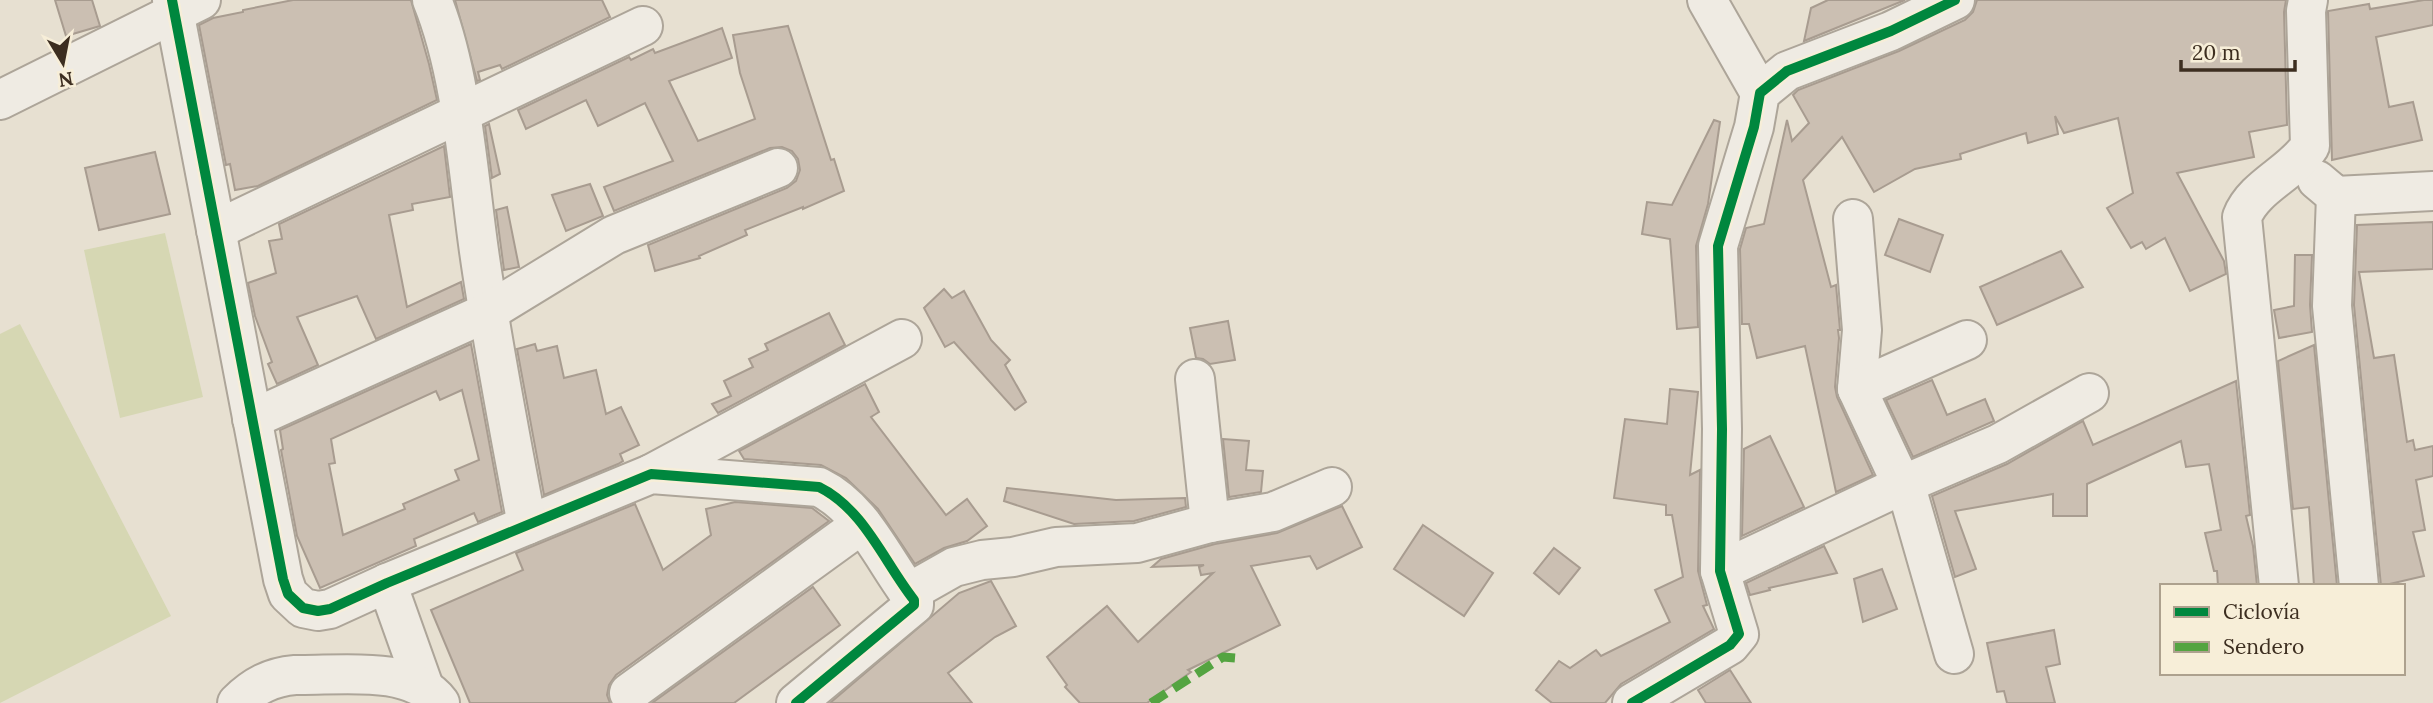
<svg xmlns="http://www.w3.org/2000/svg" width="2433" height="703" font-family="Lora,serif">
<rect width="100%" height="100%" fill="#e7e0d1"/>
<g fill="#d6d7b3">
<path d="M165,233L203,397L120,418L84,250Z"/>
<path d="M20,324L171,616L0,703V334Z"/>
</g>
<g fill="#cbbfb2" stroke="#a89c90" stroke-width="2" fill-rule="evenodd">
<path d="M55,0H92L100,26L66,36Z"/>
<path d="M293,0H411L429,64L437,100L258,186L235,190L230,164L226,165L199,25L213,18L243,12V10Z"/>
<path d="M455,0H602L610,17L502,69L500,65L478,72L480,80L477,81Z"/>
<path d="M1828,0H1905L1804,41L1811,8Z"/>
<path d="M1977,0H2286L2284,12L2287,125L2249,132L2254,157L2177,173L2224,261L2226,274L2190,291L2165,238L2146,249L2142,242L2131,248L2107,208L2133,193L2118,118L2064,133L2055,116L2058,134L2028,143L2026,133L1960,154L1961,159L1915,169L1874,192L1842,137L1803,180L1831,287L1836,285L1840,330H1838L1839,338L1835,387L1837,397L1873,475L1836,492L1805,346L1757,358L1749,324H1742L1740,249L1746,228L1764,224L1787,120L1792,141L1809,123L1793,95L1798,90L1899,51L1965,20L1973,12Z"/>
<path d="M2424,0H2433V25L2376,37L2389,107L2413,102L2422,140L2332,160L2328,11L2369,4L2370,9Z"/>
<path d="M788,26L831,160L834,159L844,191L803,209V207L745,230L747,235L699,256L700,258L655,271L648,245L787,188L796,181L800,170L798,159L792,151L782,147L770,148L614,211L604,187L673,161L645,103L598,126L586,100L526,129L518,110L629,57L631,60L653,49L655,53L722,28L732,58L669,81L698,141L755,119L740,73L733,35Z"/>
<path d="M1714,120L1720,122L1708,204L1696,246L1698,327L1677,329L1670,239L1642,234L1647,202L1672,205Z"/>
<path d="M489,124L500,174L492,178L485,126Z"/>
<path d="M444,146L450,197L412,204L413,210L389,215L407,307L461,282L464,299L376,339L357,296L297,317L318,365L277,384L268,364L272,362L255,316L248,283L276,273L269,241L282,239L279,224Z"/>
<path d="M155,152L170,214L99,230L85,168Z"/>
<path d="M590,184L603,216L566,231L552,195Z"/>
<path d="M507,207L519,267L504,270L496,210Z"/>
<path d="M1899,219L1943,235L1930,272L1885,255Z"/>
<path d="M2433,222V269L2359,272L2374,358L2394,355L2407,442L2413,440L2415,450L2433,446V476L2416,480L2425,530L2413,532L2424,576L2381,586L2354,305L2357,225Z"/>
<path d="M2061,251L2083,287L1997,325L1980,287Z"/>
<path d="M2295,255H2312L2310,305L2312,332L2279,338L2274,310L2294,306Z"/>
<path d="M944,289L952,298L964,291L991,340L1010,360L1005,365L1026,402L1015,410L954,342L945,347L924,308Z"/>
<path d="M829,313L845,345L718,413L712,404L731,396L724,381L753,367L749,359L768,350L765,344Z"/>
<path d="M1228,321L1235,360L1210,364L1203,359L1196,358L1190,328Z"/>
<path d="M471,344L502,512L478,522L474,513L414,539L416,546L320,588L297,536L281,450L283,449L280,430ZM462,390L479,460L455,470L459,480L403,504L405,509L343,535L329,464L335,463L331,439L436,391L440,400Z"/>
<path d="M535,344L537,351L557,346L564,378L596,370L606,414L621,407L639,445L620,454L623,461L618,464L544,495L517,349Z"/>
<path d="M2314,345L2337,586H2314L2309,507L2293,509L2278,361Z"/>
<path d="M1932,380L1947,415L1985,399L1994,421L1913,457L1886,400Z"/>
<path d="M2236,381L2250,515L2246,516L2253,546L2257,586H2218L2217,571H2214L2205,533L2221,530L2209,464L2186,467L2181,441L2087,484V516H2053V494L1955,511L1976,569L1955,577L1932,496L2007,464L2083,421L2093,445Z"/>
<path d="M865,384L879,412L871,417L946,515L967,499L987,526L967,541L944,548L915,564L878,509L846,478L821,465L744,459L739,451Z"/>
<path d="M1670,389L1698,392L1690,475L1700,470L1698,571L1707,605L1703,606L1714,629L1621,684L1605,703H1552L1536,690L1559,661L1570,668L1596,650L1601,656L1670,622L1655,590L1683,577L1672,515H1666V505L1614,498L1625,419L1667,424Z"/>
<path d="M1770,436L1804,507L1742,536L1744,449Z"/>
<path d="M1223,439L1249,441L1246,470L1263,471L1261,492L1229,497Z"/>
<path d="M1007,488L1116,500L1185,498L1186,507L1134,521L1074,524L1004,501Z"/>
<path d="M735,502L812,508L829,521L616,675L609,685L607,695L610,703H470L431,610L523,570L516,553L635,504L663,570L711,535L706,509Z"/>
<path d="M1342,506L1362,547L1317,569L1310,556L1251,566L1280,625L1188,670L1191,672L1147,703H1080L1065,687L1067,685L1047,657L1107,606L1138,642L1213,573L1201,575L1199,567L1204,565L1152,567L1161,559L1215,544L1277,533Z"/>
<path d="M1423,525L1493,573L1464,616L1394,569Z"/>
<path d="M1824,546L1837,573L1769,588L1770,590L1750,595L1746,583Z"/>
<path d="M1554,548L1580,568L1559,594L1534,573Z"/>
<path d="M1882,569L1897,609L1863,622L1854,579Z"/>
<path d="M991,581L1016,626L995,637L948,673L972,703H830L959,593Z"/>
<path d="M813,587L840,625L734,703H652Z"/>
<path d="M2054,630L2060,664L2046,667L2055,703H2007L2004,691L1997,692L1987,643Z"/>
<path d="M1730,670L1751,703H1706L1698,690Z"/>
</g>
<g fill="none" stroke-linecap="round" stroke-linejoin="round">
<g stroke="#ada599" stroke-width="42">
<g id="minor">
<path d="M172,0L283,579L288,594L303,608L318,611L330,609L387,583L651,474L819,487C864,509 884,562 914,600V605L796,703"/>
<path d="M432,0C462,73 468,173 479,251C492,343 510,434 527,525"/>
<path d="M1707,0L1760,93"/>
<path d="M0,100L201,0"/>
<path d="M2317,180L2336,196L2433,191"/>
<path d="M2336,196L2332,306L2359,586"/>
<path d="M1853,219L1862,330L1857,389L1902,485L1909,497L1954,654"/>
<path d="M216,230L643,26"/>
<path d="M1195,379L1210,523"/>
<path d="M1857,389L1967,340"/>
<path d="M252,419L488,312L614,235L778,168"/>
<path d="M651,474L902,339"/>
<path d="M1720,571L1902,485L1998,444L2089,393"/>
<path d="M387,583L424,687"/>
<path d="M2279,586L2242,217C2254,186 2293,173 2310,146L2306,11L2308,0"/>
<path d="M908,593L954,567L982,560L1013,557L1056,547L1137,543L1210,523L1273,512L1332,487"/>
<path d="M629,693L862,524"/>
<path d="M237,703C254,686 271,677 295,675C339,676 411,664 440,703"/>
<path d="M1632,703L1730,645L1739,634L1720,571L1722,429L1718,246L1754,127L1760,93L1787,71L1891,31L1955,0"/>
</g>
</g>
<use href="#minor" stroke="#efebe3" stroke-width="38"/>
<path stroke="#54a441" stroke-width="9" stroke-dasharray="18 9" stroke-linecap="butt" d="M1151,703L1223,657L1235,658"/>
<g stroke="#f7eed8" stroke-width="15">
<g id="cycleway">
<path d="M172,0L283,579L288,594L303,608L318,611L330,609L387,583L651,474L819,487C864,509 884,562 914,600V605L796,703"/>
<path d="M1632,703L1730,645L1739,634L1720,571L1722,429L1718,246L1754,127L1760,93L1787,71L1891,31L1955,0"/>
</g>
</g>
<use href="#cycleway" stroke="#00873e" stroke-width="10"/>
</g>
<rect x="2160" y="584" width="245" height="91" fill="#f7eed8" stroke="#ada18e" stroke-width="2"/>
<rect x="2174" y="607" width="35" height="10" fill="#00873e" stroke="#ada18e" stroke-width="2"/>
<text x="2223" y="619" font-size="21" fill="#3d2e20">Ciclovía</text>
<rect x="2174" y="642" width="35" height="10" fill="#54a441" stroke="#ada18e" stroke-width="2"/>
<text x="2223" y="654" font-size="21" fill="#3d2e20">Sendero</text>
<g transform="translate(63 63) rotate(170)" stroke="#f7eed8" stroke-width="5" paint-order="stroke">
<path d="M0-5L12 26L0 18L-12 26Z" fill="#3d2e20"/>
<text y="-10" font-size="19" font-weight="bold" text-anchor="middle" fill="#3d2e20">N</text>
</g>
<path d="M2181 60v10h114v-10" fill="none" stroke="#3d2e20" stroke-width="3.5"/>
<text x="2192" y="60" font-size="21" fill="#3d2e20" stroke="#f7eed8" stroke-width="5" paint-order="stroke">20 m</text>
</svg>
